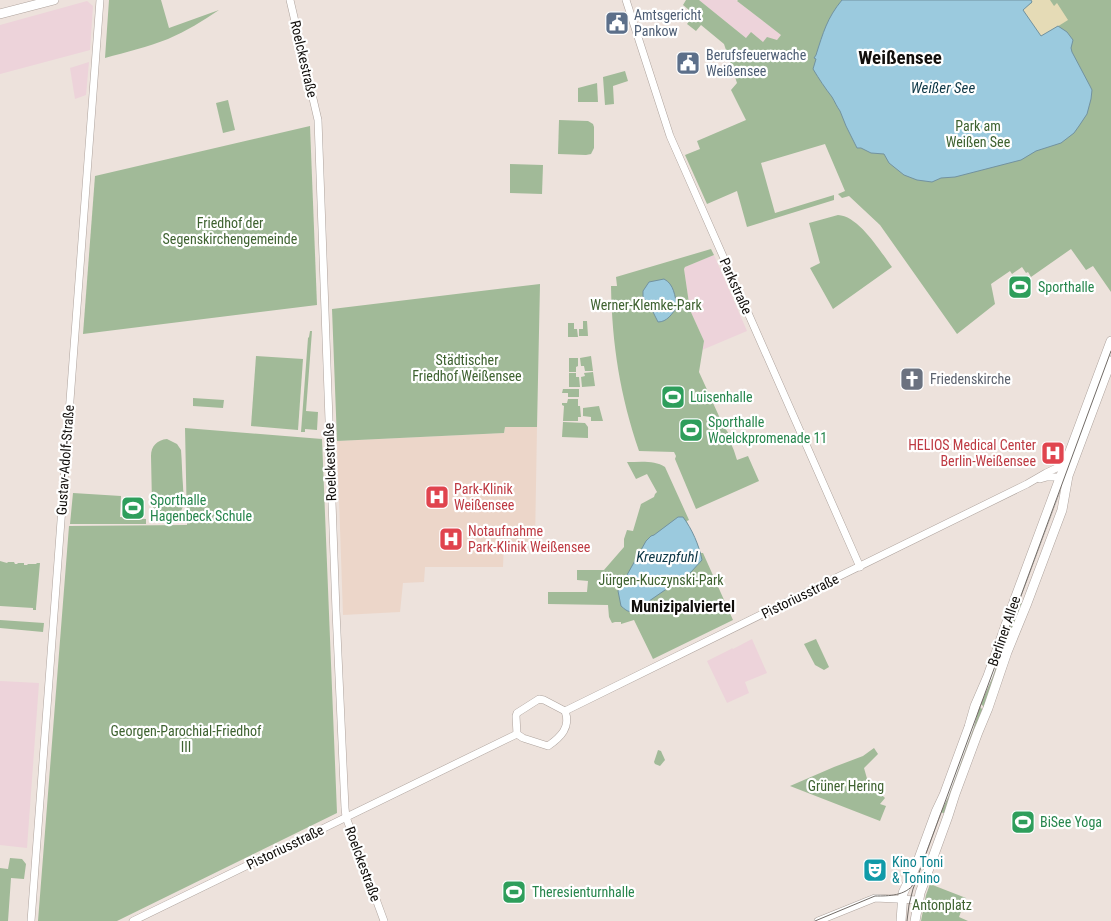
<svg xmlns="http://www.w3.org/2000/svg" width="1111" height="921" font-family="'Roboto Condensed',sans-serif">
<rect width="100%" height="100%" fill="#ede2dc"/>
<g fill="#edd3da">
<path d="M699,0H736L781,35L777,40L763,42L746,38Z"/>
<path d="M87,1L93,6L90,50L0,74V25Z"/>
<path d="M89,62L86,95L75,99L70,68Z"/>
<path d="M714,255L747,331L702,350L704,341L690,310L684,269L685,267Z"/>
<path d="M752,639L767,673L745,682L749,693L727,703L707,661L731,649L732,648L733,649Z"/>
<path d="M0,681L39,683L27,848L0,845Z"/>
</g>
<path fill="#ecd6c9" d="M505,427H537L535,543H504L503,567H425L424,582L403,583L400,612L343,615L337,441L504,433Z"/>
<g fill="#a1ba98">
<path d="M109,0H161L169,28L219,10C203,21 186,31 168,39C148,47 126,52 105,58Z"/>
<path d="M686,0H699L746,38L751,32L763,42L767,37L777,40L781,35L737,1L738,0H1111V292L1093,266L1086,270L1071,249L1031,277L1028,272L1026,273L1022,267L1012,274L1010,271L991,284L995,304L957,334L880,225L849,196L842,198L838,194L845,191L825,144L761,163L775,213L834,195V200L747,227L737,191L707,204L685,155L700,149L697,141L746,120L731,90L737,83L724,44L701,25L696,31L687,24L694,14L683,5Z"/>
<path d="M625,71L628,81L613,86L614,104L605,105L603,77Z"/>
<path d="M597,83L598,102H578V88Z"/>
<path d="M228,100L235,130L223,133L216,103Z"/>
<path d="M559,120L588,121L593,124L594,127V148L591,154L586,155L558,154Z"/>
<path d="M310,126L317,305L83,334L95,176Z"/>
<path d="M510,164L543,165L542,194L510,193Z"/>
<path d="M838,215C859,216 880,251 892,267L833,309L810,268L820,263L809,223Z"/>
<path d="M711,249L714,255L685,267L684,269L690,310L704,341L699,372L723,425L729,434L722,437C732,440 734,451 737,460L748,456L759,481L696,509L675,459L676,456L674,452L639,451C620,395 612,345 611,286H617L616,277Z"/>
<path d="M540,284L537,427H505L504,433L337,441L332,309Z"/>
<path d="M583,321H587L588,336H579V329H583Z"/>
<path d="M568,323H574V329H577L578,337H568Z"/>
<path d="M310,331H312L306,411L318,412L317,430L305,429V432H301L308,338L309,337Z"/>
<path d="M256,356L303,359L298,430L251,426Z"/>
<path d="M591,356L593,371H585L584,366H581L580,358Z"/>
<path d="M569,358H578V366L576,367V372H569Z"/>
<path d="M593,372L595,386L582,387L581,377L585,376L584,373Z"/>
<path d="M569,373H576V377H579L580,387H569Z"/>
<path d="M563,389H579V397H568V393H562Z"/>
<path d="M193,398L224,400L223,408L193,406Z"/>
<path d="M568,399H578V406H580L581,417H578V421H563L564,406L562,405V403H567Z"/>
<path d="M599,406L603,421H591V417L583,416V408Z"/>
<path d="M563,422L585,423L588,427V438L562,437Z"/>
<path d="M185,428L322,439L337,813L117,921H38L69,526L187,525Z"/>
<path d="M167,439L177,444L181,450C182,462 182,474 183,486C183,492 185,500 183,506C181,514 173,520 165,518C157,517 154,511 152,504L151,456C151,446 157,440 167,439Z"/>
<path d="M627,462C640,462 655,460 665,467L689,520L687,521V522L701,553H703L733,620L653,659L634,620L621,624V622H615L612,623L609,617L608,605L548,604V592H587L588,581L577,580V570H604L624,547V539L627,530L633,531L641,504L654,497L655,494L657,492L647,474L636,479Z"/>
<path d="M73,493L121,496L120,517L146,519V524H70Z"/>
<path d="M0,561L7,563L8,562H14L15,564H17L18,563H24V565H27L28,564H36L37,563H40L36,608V610H33V608L0,606Z"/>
<path d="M1016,601L1024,604L984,707L979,702Z"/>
<path d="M0,620L44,623L43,632L0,628Z"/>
<path d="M816,639L829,667L824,670L815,665L804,644Z"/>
<path d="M979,706L984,711L946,814L938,811Z"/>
<path d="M874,748L878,754L864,768L868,782L885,798L880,804L886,806L880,821L790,786L834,767L863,756Z"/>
<path d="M658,750L661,751L665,760L660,766L655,764L654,762Z"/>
<path d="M10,858L22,859L26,864L24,879L11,878L8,921H0V868L8,869Z"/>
<path d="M930,884L966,898L959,917L968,921H921L926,895Z"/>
</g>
<path fill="#e5dbb6" d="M1031,0H1050L1054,6L1057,3L1068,20L1041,37L1022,9L1032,3Z"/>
<g fill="#9bcade" stroke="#72929f">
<path d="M842,0H1031L1032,2L1023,10L1041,36L1058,26L1067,32L1073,40L1071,48L1072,52L1090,86L1092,90L1091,99L1087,114L1079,126L1074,133L1061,143L1036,151L1021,160L955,177L941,178L932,182L917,180L904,175L889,163L884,154L871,153L861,148H857L846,126L840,111C837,107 835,102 832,97C825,88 819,79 813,69L816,59L814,58L816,55C823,33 827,18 842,0Z"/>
<path d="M664,279C674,284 675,296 677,307C672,314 667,322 658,322L652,310L643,297V291L649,282Z"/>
<path d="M678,517H683C692,529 699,545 702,560L691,572L639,608C630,613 629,613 621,606L618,591L646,541L651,536L654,535Z"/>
</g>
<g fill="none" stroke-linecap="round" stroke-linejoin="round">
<g stroke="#aea39d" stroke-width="8">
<g id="minor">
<path d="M290,0L318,120L336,611L345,808L346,817L384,921"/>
<path d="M626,0L670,136L860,567"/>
<path d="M1040,479L1047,477H1064"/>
<path d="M539,699L544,700L565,711C571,727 561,737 548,746L523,738L517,734L516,716L517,713Z"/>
<path d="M565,711L1027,484L1046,473L1065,464"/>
<path d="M31,921L100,0"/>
<path d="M133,921L517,734"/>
<path d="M818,921L875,898L918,900"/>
</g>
</g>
<g stroke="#aea39d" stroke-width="10">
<g id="major">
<path d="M0,14L54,0"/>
<path d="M901,921L903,893L918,861L936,812L944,795L969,727L975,706L988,676L1015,599L1111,341"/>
<path d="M915,921L920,893L948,816L955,794L978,732L988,708L1007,652L1027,603L1062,510L1068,476L1111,361"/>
</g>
</g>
<use href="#minor" stroke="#fff" stroke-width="7"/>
<use href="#major" stroke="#fff" stroke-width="9"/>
<g stroke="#716b66" stroke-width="1">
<path d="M815,921L875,896C889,896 905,896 914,884"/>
<path d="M907,921L909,905L913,889L1111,351"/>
</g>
</g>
<defs>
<g id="civic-square" transform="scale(1.25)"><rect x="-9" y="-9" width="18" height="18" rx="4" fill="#5c6f8a" stroke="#fff"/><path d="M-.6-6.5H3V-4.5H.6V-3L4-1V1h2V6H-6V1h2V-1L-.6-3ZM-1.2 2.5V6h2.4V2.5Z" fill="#fff"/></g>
<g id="stadium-square" transform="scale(1.25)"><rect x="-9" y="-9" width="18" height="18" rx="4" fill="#2e9e5b" stroke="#fff"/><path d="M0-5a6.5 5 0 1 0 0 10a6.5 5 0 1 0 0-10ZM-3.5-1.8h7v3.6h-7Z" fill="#fff"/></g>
<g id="church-square" transform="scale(1.25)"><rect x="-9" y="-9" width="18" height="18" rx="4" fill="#6b7280" stroke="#fff"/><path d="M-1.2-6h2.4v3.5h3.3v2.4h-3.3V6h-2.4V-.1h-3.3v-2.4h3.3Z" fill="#fff"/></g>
<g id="hospital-square" transform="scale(1.25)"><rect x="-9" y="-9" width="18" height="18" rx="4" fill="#e0444e" stroke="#fff"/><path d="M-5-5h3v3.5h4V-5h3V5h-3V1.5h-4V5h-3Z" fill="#fff"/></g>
<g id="theatre-square" transform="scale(1.25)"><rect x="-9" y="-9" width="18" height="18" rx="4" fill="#0f9aa8" stroke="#fff"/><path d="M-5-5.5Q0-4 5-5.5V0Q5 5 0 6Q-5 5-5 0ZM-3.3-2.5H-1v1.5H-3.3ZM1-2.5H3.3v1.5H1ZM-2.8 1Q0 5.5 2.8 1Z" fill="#fff"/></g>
</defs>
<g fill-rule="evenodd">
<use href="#civic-square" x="617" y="23"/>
<use href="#civic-square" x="688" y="63"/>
<use href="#stadium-square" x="1020" y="287"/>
<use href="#church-square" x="912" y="379"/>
<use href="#stadium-square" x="673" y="397"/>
<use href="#stadium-square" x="691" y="430"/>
<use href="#hospital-square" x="1053" y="453"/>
<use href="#hospital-square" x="437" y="497"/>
<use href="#stadium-square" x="133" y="508"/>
<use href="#hospital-square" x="451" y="539"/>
<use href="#stadium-square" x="1023" y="822"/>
<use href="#theatre-square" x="875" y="870"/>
<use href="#stadium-square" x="514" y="892"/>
</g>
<g text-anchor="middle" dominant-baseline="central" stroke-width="4.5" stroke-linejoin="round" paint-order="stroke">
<g font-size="14" fill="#4e5e75" stroke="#fff" text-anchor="start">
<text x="634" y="15">Amtsgericht<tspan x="634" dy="16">Pankow</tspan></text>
<text x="706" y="55">Berufsfeuerwache<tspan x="706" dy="16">Weißensee</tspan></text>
</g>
<g font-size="14" fill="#110e0b" stroke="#fff">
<text transform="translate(304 59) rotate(77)">Roelckestraße</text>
<text transform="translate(736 286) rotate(66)">Parkstraße</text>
<text transform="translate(65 460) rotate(-86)">Gustav-Adolf-Straße</text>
<text transform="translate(330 462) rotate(-92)">Roelckestraße</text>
<text transform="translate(800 596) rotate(-26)">Pistoriusstraße</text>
<text transform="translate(1004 631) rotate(-71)">Berliner Allee</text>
<text transform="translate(285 847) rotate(-26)">Pistoriusstraße</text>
<text transform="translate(363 864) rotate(70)">Roelckestraße</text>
</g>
<g font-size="14" fill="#3e6230" stroke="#fff">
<text x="978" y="126">Park am<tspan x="978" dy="16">Weißen See</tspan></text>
<text x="230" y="223">Friedhof der<tspan x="230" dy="16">Segenskirchengemeinde</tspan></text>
<text x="646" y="305">Werner-Klemke-Park</text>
<text x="467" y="360">Städtischer<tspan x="467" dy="16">Friedhof Weißensee</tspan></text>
<text x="661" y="580">Jürgen-Kuczynski-Park</text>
<text x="186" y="731">Georgen-Parochial-Friedhof<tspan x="186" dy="16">III</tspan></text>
<text x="846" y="786">Grüner Hering</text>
<text x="942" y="905">Antonplatz</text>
</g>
<g font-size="14" fill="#27864d" stroke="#fff" text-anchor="start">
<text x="1038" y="287">Sporthalle</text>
<text x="690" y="397">Luisenhalle</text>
<text x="708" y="422">Sporthalle<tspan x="708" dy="16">Woelckpromenade 11</tspan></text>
<text x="150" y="500">Sporthalle<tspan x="150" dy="16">Hagenbeck Schule</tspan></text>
<text x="1040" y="822">BiSee Yoga</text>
<text x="532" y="892">Theresienturnhalle</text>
</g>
<g font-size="14" fill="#5b616d" stroke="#fff" text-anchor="start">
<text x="930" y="379">Friedenskirche</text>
</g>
<g font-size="14" fill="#be3a42" stroke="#fff" text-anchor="start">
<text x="1036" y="445" text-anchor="end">HELIOS Medical Center<tspan x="1036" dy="16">Berlin-Weißensee</tspan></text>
<text x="454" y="489">Park-Klinik<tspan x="454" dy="16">Weißensee</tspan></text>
<text x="468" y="531">Notaufnahme<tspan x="468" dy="16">Park-Klinik Weißensee</tspan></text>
</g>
<g font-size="14" fill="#0d838f" stroke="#fff" text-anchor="start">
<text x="892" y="862">Kino Toni<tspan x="892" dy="16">&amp; Tonino</tspan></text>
</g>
<g font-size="15" font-style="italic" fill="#0f3847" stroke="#fff">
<text x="943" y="88">Weißer See</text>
<text x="667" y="557">Kreuzpfuhl</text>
</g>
<g font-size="16" font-weight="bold" fill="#110e0b" stroke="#fff">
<text x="683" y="606">Munizipalviertel</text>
</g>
<g font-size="19" font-weight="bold" fill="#110e0b" stroke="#fff">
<text x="900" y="57">Weißensee</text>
</g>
</g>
</svg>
